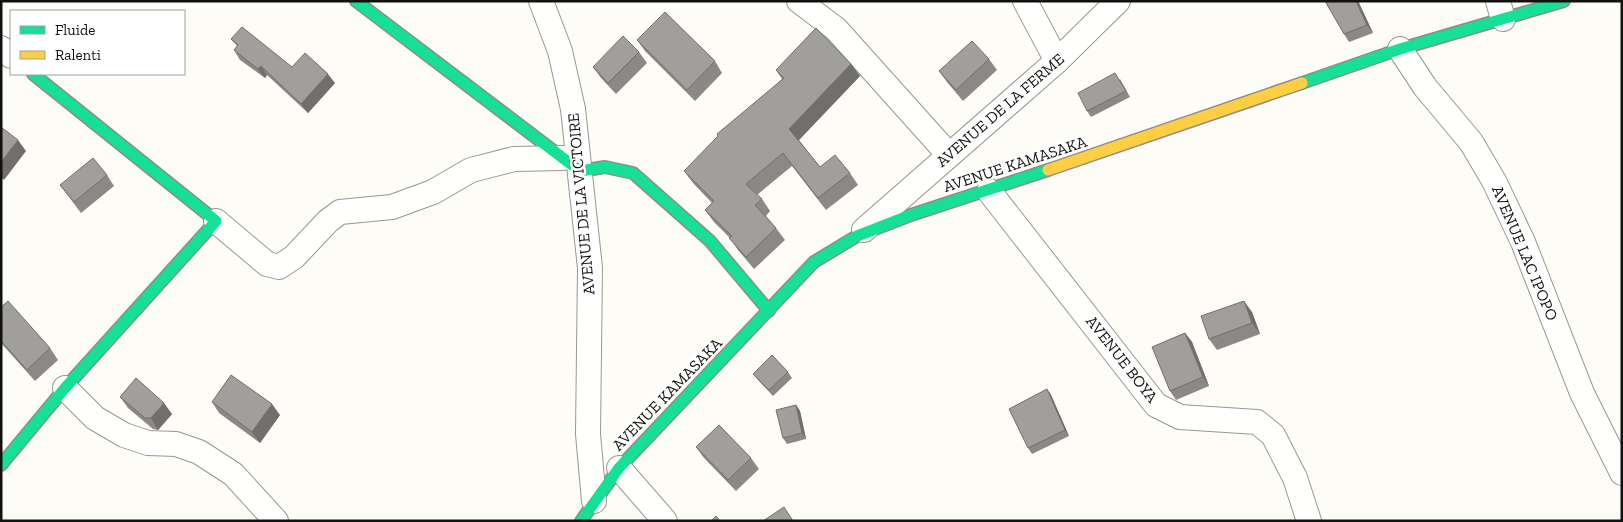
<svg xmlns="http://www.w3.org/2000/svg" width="1623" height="522" font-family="'Zilla Slab',serif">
<rect width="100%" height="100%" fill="#fdfcf7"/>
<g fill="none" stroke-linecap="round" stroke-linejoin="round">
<g stroke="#979795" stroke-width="26">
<g id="street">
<path d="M541,1L560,51L573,109L590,268L588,434L594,501"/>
<path d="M799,1L836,29L949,155"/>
<path d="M1025,1L1057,61"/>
<path d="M1498,1L1503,19"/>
<path d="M1,48L11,56"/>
<path d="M1400,49L1425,87L1471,142L1494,181L1523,242L1582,393L1622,473"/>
<path d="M989,191L1156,405L1180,417L1257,422L1273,435L1295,478L1309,521"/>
<path d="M216,221L267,264L279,267L294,257L328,221L340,212L392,207L433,192L471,170L514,159L563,158"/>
<path d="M864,230L1057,61L1118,1"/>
<path d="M65,388L95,418L124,435L148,443L176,444L199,452L233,474L276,521"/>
<path d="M619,468L665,521"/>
</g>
</g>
<g stroke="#8e8d8b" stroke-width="14">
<g id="fast">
<path d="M356,1L580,171L605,167L633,173L710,241L769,311"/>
<path d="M1302,83L1400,49L1564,1"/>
<path d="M1,465L65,388L216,221L33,74"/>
<path d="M581,521L619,468L814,262L857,236L911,215L1048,170"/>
</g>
</g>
<g stroke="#8e8d8b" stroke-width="14">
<path id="slow" d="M1048,170L1302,83"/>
</g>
<use href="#street" stroke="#fffffe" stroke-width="24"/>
<use href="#fast" stroke="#16e098" stroke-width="11"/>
<use href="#slow" stroke="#ffcf43" stroke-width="11"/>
</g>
<g fill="#8a8986">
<path d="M1325,1H1358L1373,33L1349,42L1344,34Z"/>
<path d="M231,39L292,67L335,83L308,113L267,75L265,78L240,60L234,50L237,46Z"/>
<path d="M637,40L715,61L722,73L695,101L645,51Z"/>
<path d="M639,52L647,63L616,94L601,78L593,67Z"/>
<path d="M989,59L997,70L963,101L947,82L939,71Z"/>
<path d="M851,64L860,76L799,140L820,167L850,173L858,185L826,210L792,166L757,195L762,199L770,211L766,216L776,228L785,240L754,269L738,250L730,238L714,222L705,210L712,203L693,183L684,171L782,79L776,70Z"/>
<path d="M1120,79L1130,97L1091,117L1087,111Z"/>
<path d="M107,175L114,186L81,213L60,185Z"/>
<path d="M1,307L50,348L58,360L35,381L1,343Z"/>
<path d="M1252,312L1260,334L1217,350L1209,339Z"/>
<path d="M1185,333L1192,342L1209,386L1176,400L1170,391Z"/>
<path d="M788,372L792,378L773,396L758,380L753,374Z"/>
<path d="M1047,389L1051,395L1069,436L1032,454L1028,448Z"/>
<path d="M120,397L172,414L158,430L153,429L128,408Z"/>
<path d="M212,402L280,415L260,443L219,413Z"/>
<path d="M796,405L800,411L806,439L787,444L783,438Z"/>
<path d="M696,447L751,458L759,469L736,491L704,458Z"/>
</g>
<g fill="#716f6d">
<path d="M1356,1H1358L1373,33L1367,25Z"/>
<path d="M851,64L860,76L798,141L789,129Z"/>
<path d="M261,66L267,75L265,78L258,69Z"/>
<path d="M328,74L335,83L308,113L301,104Z"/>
<path d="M18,140L26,151L4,180L1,177V162Z"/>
<path d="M1244,301L1252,312L1260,334L1252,323Z"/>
<path d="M1185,333L1192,342L1209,386L1203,377Z"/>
<path d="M1047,389L1051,395L1069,436L1065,430Z"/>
<path d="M164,403L172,414L158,430L151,418Z"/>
<path d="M272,404L280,415L260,443L252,432Z"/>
<path d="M796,405L800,411L806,439L802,433Z"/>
</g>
<g fill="#a19f9c" stroke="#716f6d">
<path d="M1325,1H1356L1367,25L1344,34Z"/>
<path d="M665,12L715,61L687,90L637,40Z"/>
<path d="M242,27L292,67L305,53L328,74L301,104L261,66L258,69L234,50L238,45L231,39Z"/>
<path d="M816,28L851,64L789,129L820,167L835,155L850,173L818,198L783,153L746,184L762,199L755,205L776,228L746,257L729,238L732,236L705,210L714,201L684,171L718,136L717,134L784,78L776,70Z"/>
<path d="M623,36L639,52L608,83L593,67Z"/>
<path d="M972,41L989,59L956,90L939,71Z"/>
<path d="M1115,73L1126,91L1087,111L1078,93Z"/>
<path d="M1,127L18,140L1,162Z"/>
<path d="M93,158L107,175L74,202L60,185Z"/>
<path d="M8,301L50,348L27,370L1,341V307Z"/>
<path d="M1244,301L1252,323L1209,339L1201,316Z"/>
<path d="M1185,333L1203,377L1170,391L1152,347Z"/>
<path d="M772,355L788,372L769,390L753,374Z"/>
<path d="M231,375L272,404L252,432L212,402Z"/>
<path d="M136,378L164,403L151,418H145L120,397Z"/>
<path d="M1047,389L1065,430L1028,448L1009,409Z"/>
<path d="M796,405L802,433L783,438L776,410Z"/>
<path d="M719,425L751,458L728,480L696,447Z"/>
<path d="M784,507L793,521H763Z"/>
<path d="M716,516L720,521H711Z"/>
</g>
<g text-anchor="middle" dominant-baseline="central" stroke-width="5" stroke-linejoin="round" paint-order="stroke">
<g font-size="16" fill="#111" stroke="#fff">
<text transform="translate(1000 110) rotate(-41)">AVENUE DE LA FERME</text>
<text transform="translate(1015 164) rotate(-18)">AVENUE KAMASAKA</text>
<text transform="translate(581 204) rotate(-95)">AVENUE DE LA VICTOIRE</text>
<text transform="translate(1525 253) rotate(67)">AVENUE LAC IPOPO</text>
<text transform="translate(1122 359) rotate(52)">AVENUE BOYA</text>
<text transform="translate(667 394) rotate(-46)">AVENUE KAMASAKA</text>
</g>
</g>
<rect width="1623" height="522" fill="none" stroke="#111111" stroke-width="5"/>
<rect x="10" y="10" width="175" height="65" fill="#ffffff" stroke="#a0a0a0"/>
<rect x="20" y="26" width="25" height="8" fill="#16e098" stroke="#a0a0a0"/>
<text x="55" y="35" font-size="15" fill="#111111">Fluide</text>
<rect x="20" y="51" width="25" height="8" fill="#ffcf43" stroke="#a0a0a0"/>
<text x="55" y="60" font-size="15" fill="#111111">Ralenti</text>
</svg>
